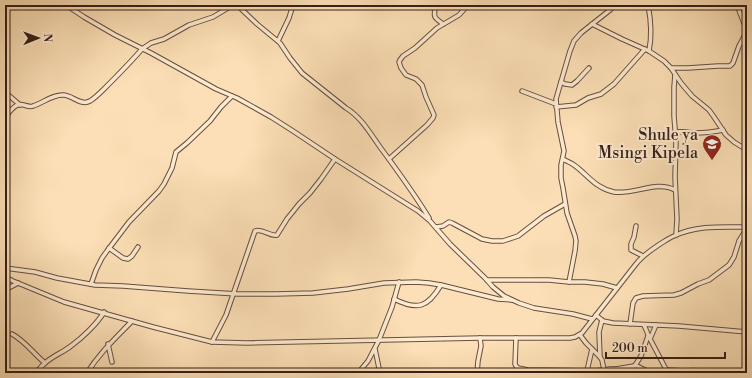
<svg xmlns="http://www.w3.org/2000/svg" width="752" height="378" font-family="'Libre Bodoni',serif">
<rect width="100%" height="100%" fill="#fcdfb6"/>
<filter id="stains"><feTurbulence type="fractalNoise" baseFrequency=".005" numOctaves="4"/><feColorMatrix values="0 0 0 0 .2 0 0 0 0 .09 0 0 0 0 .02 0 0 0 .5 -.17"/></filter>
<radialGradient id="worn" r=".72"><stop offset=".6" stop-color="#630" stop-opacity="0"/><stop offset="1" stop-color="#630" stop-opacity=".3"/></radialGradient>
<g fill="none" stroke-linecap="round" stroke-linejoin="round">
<g stroke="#674f3f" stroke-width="5.5">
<g id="street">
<path d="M66,5L84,17L115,35L151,53L216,89L237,98L271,117L293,131L335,159L418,211L430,221L450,244L485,278L493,287L504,296L519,303L534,308L573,314L592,319"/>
<path d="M237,5L257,24L280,43L290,58L302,73L346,108C361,117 370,133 380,147C397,170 414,193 429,218"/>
<path d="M435,5C435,17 431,15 443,24"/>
<path d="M648,5C651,20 652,36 649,51"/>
<path d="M737,5L747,31"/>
<path d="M592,24L622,39L649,51L664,61L671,68L681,83L692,96L709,110L714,117L726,135L734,142L747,150"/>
<path d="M278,41L289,18L293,5"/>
<path d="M671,68H688L718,66H730L733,63L739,46L747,31"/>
<path d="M675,75L674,87V116L676,141L675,177L677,219L676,235"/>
<path d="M561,82L565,84L572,85L577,81L589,68"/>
<path d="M522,91L556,104"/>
<path d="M5,92L20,105"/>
<path d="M556,107L576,105L588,98L601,94L614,84L645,49"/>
<path d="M5,117C9,113 13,106 18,105C23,103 28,108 33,106C43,103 53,94 64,95C73,96 81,106 90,101C95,98 100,93 104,89C117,76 130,63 142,49L151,43L164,39L189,25L213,17L233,5"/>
<path d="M675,132C682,131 687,132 694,133C704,133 714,132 723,130"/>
<path d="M389,159L427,125L433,118L434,115L426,97L422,85L416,79L406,75L401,68L399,62L400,60L403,56L415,48L437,28L459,15L468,5"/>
<path d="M563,159C566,161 570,162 574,165C588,175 595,188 614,192C635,195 656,180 675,190"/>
<path d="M636,226L634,237L631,244V250L643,256"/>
<path d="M436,227L443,226L449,222L452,223L482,239L492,241H503L518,236L544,216L565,204"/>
<path d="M109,248L123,258L128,259L132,256L138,247"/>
<path d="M5,268L35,272L57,278L95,285L123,286L188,291L238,294H276L313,293L348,289L384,283L416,282L429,283L441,285L498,299L512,300"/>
<path d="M5,277L13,281L64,302L153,327L212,342L247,343L480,338H570L575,337L582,333L636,264C643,255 651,250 660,244C665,241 669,238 674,236C697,225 722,227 747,227"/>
<path d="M487,280H549L569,282H585L603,284L617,288"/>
<path d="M569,282L575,251L576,241L575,236L567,213L563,188L561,178V165L564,151L558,122L556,99L570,51L574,41L581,33L610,10L615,5"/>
<path d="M91,284L96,270L102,258L107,251L129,222L159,191L164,184L172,168L176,152L187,143L210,121L221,107L232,96"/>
<path d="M5,290L18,283"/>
<path d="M394,299C418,311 428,307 441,285"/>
<path d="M596,315L603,321L613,323L679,326L747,332"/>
<path d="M630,324L633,303L636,298L643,296L674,295L681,293L698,284L709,280L729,265L734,257L739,241L747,228"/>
<path d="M644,325L650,339L668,373"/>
<path d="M12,334C25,341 34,354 45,363"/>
<path d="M580,335L586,343L600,357L602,360L604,370L609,369H616L618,373"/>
<path d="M516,338L515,364L516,366L518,368L528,370L594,371L604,370"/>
<path d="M650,339L656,325"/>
<path d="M212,342L226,315L255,231C263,228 270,237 277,235L287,219L299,204L310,193L321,179L335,159"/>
<path d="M108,344L112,362"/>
<path d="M375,349L380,373"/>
<path d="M600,357L599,332L602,320"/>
<path d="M635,365L647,371L658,373"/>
<path d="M616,369L634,366"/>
<path d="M667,370C673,370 678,371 683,371C691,371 699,369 705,373"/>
<path d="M587,371L592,349"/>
<path d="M36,373C39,370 41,366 44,364C52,356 62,353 71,346C82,338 97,324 104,312"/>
<path d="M87,373C100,352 116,338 132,321"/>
<path d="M358,373L368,361L379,340L392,307L399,282"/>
<path d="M477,373L478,361L481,346L480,338"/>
<path d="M631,373L634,367L641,356L648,336"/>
</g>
</g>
<use href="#street" stroke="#fdead0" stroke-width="3.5"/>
</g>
<defs>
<g id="school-pin" transform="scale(1)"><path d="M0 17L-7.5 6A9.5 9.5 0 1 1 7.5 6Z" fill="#8f2418" stroke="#fdead0"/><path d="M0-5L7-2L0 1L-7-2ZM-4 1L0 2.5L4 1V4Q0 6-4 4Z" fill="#fff"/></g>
</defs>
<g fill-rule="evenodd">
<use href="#school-pin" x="712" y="144"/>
</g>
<g text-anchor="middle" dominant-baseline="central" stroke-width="4" stroke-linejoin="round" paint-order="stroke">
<g font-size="16" fill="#351f17" stroke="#fdead0" text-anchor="end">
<text x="698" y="135">Shule ya<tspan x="698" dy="18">Msingi Kipela</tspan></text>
</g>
</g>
<rect width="752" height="378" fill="none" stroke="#fcdfb6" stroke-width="20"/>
<rect x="6" y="6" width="740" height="366" fill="none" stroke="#351f17" stroke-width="2"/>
<rect x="10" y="10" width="732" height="358" fill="none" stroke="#351f17"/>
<g transform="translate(38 38) rotate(89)" stroke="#fdead0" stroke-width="3" paint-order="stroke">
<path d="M0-3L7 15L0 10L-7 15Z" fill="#351f17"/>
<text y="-6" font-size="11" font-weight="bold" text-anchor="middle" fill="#351f17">N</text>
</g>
<path d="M606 352v6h119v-6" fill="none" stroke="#351f17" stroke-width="2"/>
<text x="612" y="352" font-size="12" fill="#351f17" stroke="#fdead0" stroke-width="3" paint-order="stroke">200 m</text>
<rect width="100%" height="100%" filter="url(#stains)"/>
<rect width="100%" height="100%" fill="url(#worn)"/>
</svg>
